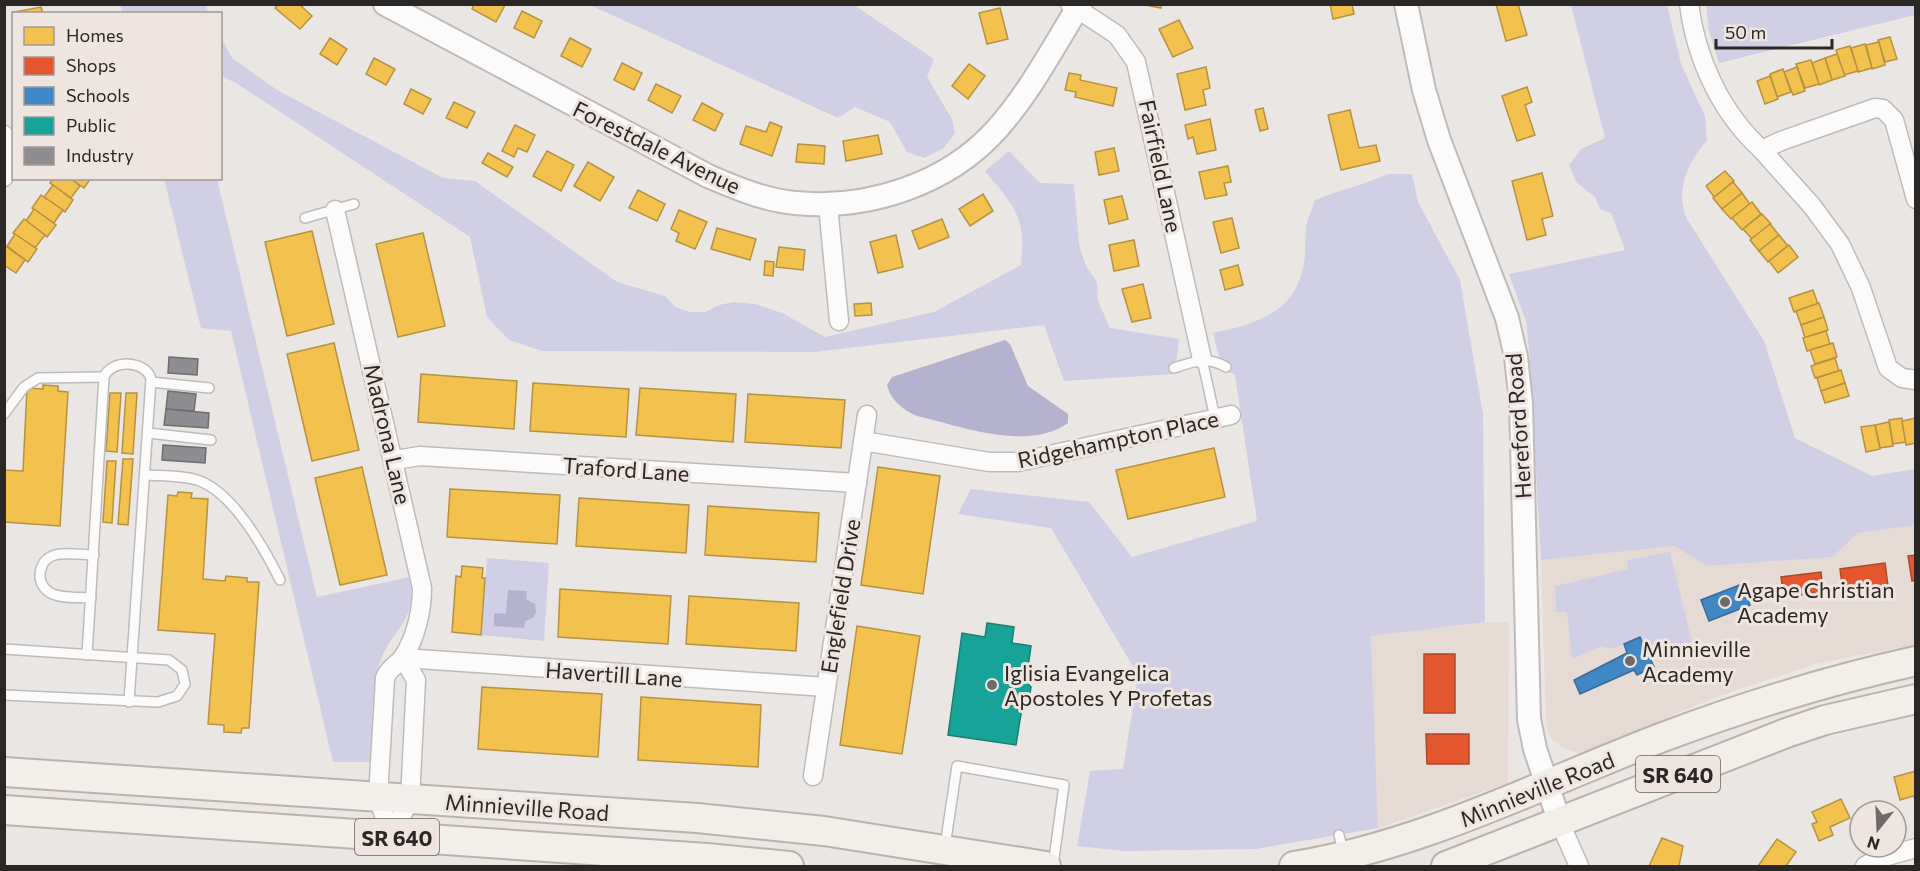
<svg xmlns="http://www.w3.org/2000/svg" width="1920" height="871" font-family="Commissioner,sans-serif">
<rect width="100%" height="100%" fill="#eae6e4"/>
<g fill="#e5dad4">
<path d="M1915,525V645L1818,663L1714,698L1581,754L1564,748L1551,739L1546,722L1541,560L1676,546L1707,566L1832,557L1858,533Z"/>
<path d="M1485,622H1509L1508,783L1378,828L1371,636Z"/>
</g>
<g fill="#d1cfe5">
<path d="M120,5H205L209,13H123Z"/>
<path d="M590,5H854L934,59L927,77L952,119L955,133L944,148L924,158L907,152L890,122L855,107L838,118Z"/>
<path d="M1571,5H1667L1681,64L1705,116L1707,140C1688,163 1674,190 1687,219L1764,341L1795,438L1872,476L1915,469V525L1858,533L1832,557L1707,566L1675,546L1541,560L1529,348L1526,321L1509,274L1625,250L1611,213L1600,209L1595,197L1576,182L1569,165L1581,149L1605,138Z"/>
<path d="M1706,5H1915V15L1719,63L1709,31Z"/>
<path d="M220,35L232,58L277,90L443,178L475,181L617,282L665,296L675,307L690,312H705L719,305L734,302L755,304L782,313L825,337L934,312L1021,265C1027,217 1013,205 985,171L1009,151L1040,183L1074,184L1079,245L1086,266L1097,282L1098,301L1110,328L1179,339L1175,374L1064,381L1044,325L814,352L542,351L509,340L487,317L470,237L236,83L221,76Z"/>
<path d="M1388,174H1412L1418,202L1460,280L1483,414L1485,622L1371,636L1378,828L1256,849L1124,851L1077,846L1090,771L1123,769L1138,675L1051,528L958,514L971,489L1089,502L1132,557L1257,521L1235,375L1222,368L1213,333C1251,325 1291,315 1302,272C1307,256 1304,238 1307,222C1309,215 1313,207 1315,200C1339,190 1364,185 1388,174Z"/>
<path d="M164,179H217L317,597L410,577C418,625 390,628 379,665C370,695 373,731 371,762H333L231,331L201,328Z"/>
<path d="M1670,552L1692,642L1648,655L1640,637L1612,649L1602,646L1572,659L1567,612H1556L1555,586L1628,569L1627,560Z"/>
<path d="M487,558L549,563L544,641L481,635Z"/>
</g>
<g fill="#b4b2ce">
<path d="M1005,340L1010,344L1028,386L1068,414V423C1027,452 961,426 917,416C903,410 891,401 887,385L892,377Z"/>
<path d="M508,590L527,591L526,599L535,604L536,613L533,618L525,621L524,628L494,626V613L506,614Z"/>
</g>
<g fill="#f2c14e" stroke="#b69342" stroke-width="1.5">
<path d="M279,4H299L312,16L300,29L275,8Z"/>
<path d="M474,4H503L505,5L496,22L472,9Z"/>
<path d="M1140,4H1161V8Z"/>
<path d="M1330,4H1352L1354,14L1333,19Z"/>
<path d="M1496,4H1518L1527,35L1506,41Z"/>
<path d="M41,7L43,14H14V12Z"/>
<path d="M1000,8L1008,39L987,44L979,13Z"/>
<path d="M522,11L542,21L534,38L514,28Z"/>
<path d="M1179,20L1193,48L1173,57L1159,29Z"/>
<path d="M1890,37L1897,59L1885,62L1878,40Z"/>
<path d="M330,38L347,49L337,65L320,54Z"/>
<path d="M570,38L591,49L582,67L561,56Z"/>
<path d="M1879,42L1885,65L1872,69L1866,45Z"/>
<path d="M1865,44L1872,68L1858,72L1851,48Z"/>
<path d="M1850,46L1858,71L1844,75L1836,50Z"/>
<path d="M1837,54L1845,76L1832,80L1825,58Z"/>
<path d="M374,58L395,69L386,85L366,74Z"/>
<path d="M1825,58L1832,80L1819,85L1812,63Z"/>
<path d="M1811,60L1819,84L1805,88L1796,64Z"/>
<path d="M622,63L642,73L634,90L614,80Z"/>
<path d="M969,64L985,76L968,99L952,86Z"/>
<path d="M1206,67L1210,88L1203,90L1206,105L1185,110L1177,74Z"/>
<path d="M1797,67L1805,91L1793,95L1784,72Z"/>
<path d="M1783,69L1791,92L1777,97L1770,74Z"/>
<path d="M1069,73L1081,75L1080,80L1117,88L1113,106L1075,97L1076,92L1065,90Z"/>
<path d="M1770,76L1778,99L1765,104L1757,81Z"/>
<path d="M656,84L681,96L672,113L648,100Z"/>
<path d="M1527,87L1532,102L1525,105L1535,135L1517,141L1502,96Z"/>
<path d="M411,89L431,99L423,114L404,104Z"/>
<path d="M454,102L475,112L467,128L446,118Z"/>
<path d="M702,103L723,114L715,131L693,120Z"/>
<path d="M1263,108L1268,129L1260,131L1255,110Z"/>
<path d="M1350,110L1359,148L1376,145L1380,161L1341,170L1328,115Z"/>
<path d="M1210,119L1216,150L1197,154L1193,137L1188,139L1185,125Z"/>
<path d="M770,122L782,127L772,156L740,144L746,126L766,132Z"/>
<path d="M515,125L535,135L527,152L518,148L514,157L502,151Z"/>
<path d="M878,135L882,154L846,161L843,141Z"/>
<path d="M798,144L825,146L824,164L796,162Z"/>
<path d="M1114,148L1119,171L1099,175L1095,152Z"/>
<path d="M547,151L574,165L561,191L533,176Z"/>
<path d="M488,153L513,167L507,177L482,163Z"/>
<path d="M588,162L614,177L600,201L574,186Z"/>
<path d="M1228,166L1231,182L1224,183L1227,195L1205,199L1199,172Z"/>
<path d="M1725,171L1734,181L1714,197L1706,186Z"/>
<path d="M1542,173L1553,216L1542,219L1546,235L1527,240L1512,181Z"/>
<path d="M53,178H70L80,186L71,198L50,183Z"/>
<path d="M70,178H91L84,188Z"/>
<path d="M1733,182L1742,193L1722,209L1713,198Z"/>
<path d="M53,185L73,200L65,212L44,197Z"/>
<path d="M638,190L665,204L657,221L629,208Z"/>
<path d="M1742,193L1750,204L1731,219L1722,209Z"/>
<path d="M983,194L993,211L970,226L959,209Z"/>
<path d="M41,195L63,210L54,223L32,208Z"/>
<path d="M1122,196L1128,219L1109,224L1104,200Z"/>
<path d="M1752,202L1761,214L1742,230L1732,218Z"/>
<path d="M34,209L56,225L47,237L26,221Z"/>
<path d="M679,210L707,222L695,249L676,241L679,233L671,229Z"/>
<path d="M1762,214L1771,224L1752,239L1743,229Z"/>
<path d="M1232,218L1239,248L1221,253L1213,222Z"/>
<path d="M24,219L45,235L35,248L13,233Z"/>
<path d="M942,219L949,237L919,249L912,231Z"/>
<path d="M1770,224L1779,235L1759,251L1750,240Z"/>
<path d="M717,228L756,239L750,260L711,249Z"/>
<path d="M312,231L334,324L287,336L265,242Z"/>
<path d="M423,233L445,326L398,337L376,244Z"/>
<path d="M15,234L37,249L28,262L7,246Z"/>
<path d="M896,235L903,267L878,273L870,242Z"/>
<path d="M1779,235L1788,246L1768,262L1759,251Z"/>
<path d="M1134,240L1139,266L1114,271L1109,245Z"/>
<path d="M4,245L25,260L16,273L4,265Z"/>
<path d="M1789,245L1798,257L1778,273L1769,261Z"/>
<path d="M779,247L805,250L803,270L776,267Z"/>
<path d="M765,261L774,262L773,276L764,275Z"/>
<path d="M1238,265L1243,285L1225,290L1220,270Z"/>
<path d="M1143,284L1151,318L1132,322L1122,289Z"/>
<path d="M1813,290L1818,304L1794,312L1789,298Z"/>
<path d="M871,303L872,315L855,316L854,304Z"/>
<path d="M1819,303L1824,317L1801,325L1796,311Z"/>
<path d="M1824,317L1828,330L1805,338L1801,325Z"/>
<path d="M1826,331L1830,344L1807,351L1803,338Z"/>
<path d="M334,343L359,450L312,461L287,354Z"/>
<path d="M1833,343L1837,357L1815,364L1810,350Z"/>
<path d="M1835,358L1839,371L1815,378L1811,366Z"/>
<path d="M1841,370L1845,383L1821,391L1817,378Z"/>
<path d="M421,374L517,381L514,429L418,422Z"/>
<path d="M533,383L629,389L626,437L530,431Z"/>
<path d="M1845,383L1849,396L1825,403L1821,391Z"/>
<path d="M43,385L58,386V391L68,392L60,526L4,522V470L23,471L27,388L43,389Z"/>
<path d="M640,388L736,394L733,442L636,435Z"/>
<path d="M110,393H121L117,452L106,451Z"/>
<path d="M126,393H137L133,454L122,453Z"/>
<path d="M748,394L845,400L841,448L745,442Z"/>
<path d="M1902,418L1906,442L1893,444L1889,420Z"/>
<path d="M1916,418V443L1906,445L1902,421Z"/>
<path d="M1889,422L1893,446L1880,448L1875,425Z"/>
<path d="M1875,425L1880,449L1866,452L1861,427Z"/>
<path d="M1214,448L1225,497L1128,519L1116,470Z"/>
<path d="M123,459H133L128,525L118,524Z"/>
<path d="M107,461H116L112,523L103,522Z"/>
<path d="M362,467L387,575L340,585L315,478Z"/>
<path d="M878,467L940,476L923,594L861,585Z"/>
<path d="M450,489L560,495L557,544L447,537Z"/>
<path d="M178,492L192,493L191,498L208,499L203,579L225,581L226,576L247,578V582H259L249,728H242L241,733L224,732V725L208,724L215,634L158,630L168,495L177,496Z"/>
<path d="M579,498L689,505L686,553L576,546Z"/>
<path d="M708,506L819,513L816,562L705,555Z"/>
<path d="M462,566L483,568L482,578H485L481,635L452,632L456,576L461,577Z"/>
<path d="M560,589L671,596L668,644L558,637Z"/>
<path d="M689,596L799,603L796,651L686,644Z"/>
<path d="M857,626L920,636L902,754L840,745Z"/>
<path d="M482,687L602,694L598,757L478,749Z"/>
<path d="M641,697L761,705L758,767L638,760Z"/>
<path d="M1916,771V800L1913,796L1900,800L1894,777Z"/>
<path d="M1841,799L1850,818L1830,827L1833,835L1819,841L1812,824L1817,822L1812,812Z"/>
<path d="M1662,838L1683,846L1679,866H1649Z"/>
<path d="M1777,839L1796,852L1786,866H1758Z"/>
</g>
<g fill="#e4572e" stroke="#ac492b" stroke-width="1.5">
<path d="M1916,555V580L1912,581L1908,556Z"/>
<path d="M1885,563L1888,586L1843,592L1840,569Z"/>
<path d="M1821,572L1823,592L1784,597L1781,577Z"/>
<rect x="1424" y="654" width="31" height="59"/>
<path d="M1426,734H1469V764H1427Z"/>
</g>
<g fill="#3f88c5" stroke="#396b95" stroke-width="1.5">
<path d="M1742,584L1750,605L1709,621L1701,600Z"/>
<path d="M1640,637L1654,667L1637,675L1634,670L1580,694L1574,680L1627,653L1624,644Z"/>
</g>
<path fill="#17a398" stroke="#1d7e76" stroke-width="1.5" d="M987,623L1014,627L1012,643L1031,646L1026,682L1031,687L1028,705L1022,708L1016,745L948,735L962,633L985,637Z"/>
<g fill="#8d8d92" stroke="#6f6e71" stroke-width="1.5">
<path d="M169,357L198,359L197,375L168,373Z"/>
<path d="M168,391L196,394L194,411L166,409Z"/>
<path d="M166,409L209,413L208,428L164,425Z"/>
<path d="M163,445L206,448L205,463L162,460Z"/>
</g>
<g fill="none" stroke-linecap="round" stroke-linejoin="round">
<g stroke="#bfbbba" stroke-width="12">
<g id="service">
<path d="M305,218L354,204"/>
<path d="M1202,359L1215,418"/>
<path d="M1174,368C1195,361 1206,356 1226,367"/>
<path d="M151,382L209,388"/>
<path d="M4,414L24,387L38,378L104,377"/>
<path d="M148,433L211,440"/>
<path d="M145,475C162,476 184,475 200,481C235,495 264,548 280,580"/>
<path d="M91,598C79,597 59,599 49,592C34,582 39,559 55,555C67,552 82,555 94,555"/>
<path d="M4,649L169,660L182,670L185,684L177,696L158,702L4,695"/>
<path d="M87,655L104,377C111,359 146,360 151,379L129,702"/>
<path d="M1339,835L1343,852"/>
<path d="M945,846L957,766L1064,785L1053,866"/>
</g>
</g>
<g stroke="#bfbbba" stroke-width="21">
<g id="minor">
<path d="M1070,4L1117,35L1136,62L1202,359"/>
<path d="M1689,4C1696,59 1721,113 1762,150"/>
<path d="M4,135L9,159L4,177"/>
<path d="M1916,199L1894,120L1883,109L1875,108L1781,141L1762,150L1812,206L1840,244L1861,288L1888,368L1902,378L1916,380"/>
<path d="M828,205L839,321"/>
<path d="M335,210L422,588C422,610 416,638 403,657C397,666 389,667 385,678L378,797L391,837"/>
<path d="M863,441L989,462H1018L1231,415"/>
<path d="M395,460L420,456L857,483"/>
<path d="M403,658L826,687"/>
<path d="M813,776L867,415"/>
<path d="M1560,823L1579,866"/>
<path d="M391,837L410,799L416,680L403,658"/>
<path d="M1865,866L1880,858L1916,848"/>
</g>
</g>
<g stroke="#bfbbba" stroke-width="26">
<g id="tertiary">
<path d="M385,4L708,176C736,188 764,200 795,203C867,210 947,185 997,129C1030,92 1054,46 1080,4"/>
<path d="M1406,4L1424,90L1439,140L1507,318L1516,357L1521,403L1529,719L1535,749L1560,823"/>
</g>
</g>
<g stroke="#bcb2ab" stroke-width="32">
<g id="primary">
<path d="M4,772L697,818L824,831L1046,866"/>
<path d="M4,810L707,858L789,866"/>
<path d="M1294,866C1424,845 1540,784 1663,737C1746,706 1829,680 1916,661"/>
<path d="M1446,866L1789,732L1825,720L1916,699"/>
</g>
</g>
<use href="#service" stroke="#fcfbfb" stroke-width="9"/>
<use href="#minor" stroke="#fcfbfb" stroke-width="18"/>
<use href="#tertiary" stroke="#fcfbfb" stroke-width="22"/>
<use href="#primary" stroke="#f2eeea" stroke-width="28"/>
</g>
<g fill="#6d6a68" stroke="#eee5e0" stroke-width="2">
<circle cx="1725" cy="602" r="6"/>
<circle cx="1630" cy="661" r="6"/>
<circle cx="992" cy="685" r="6"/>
</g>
<g text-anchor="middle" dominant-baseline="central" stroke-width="6" stroke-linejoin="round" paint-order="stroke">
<g fill="#eee5e0" stroke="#65605d" stroke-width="1.5">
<rect x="1636" y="756" width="84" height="36" rx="4.5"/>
<rect x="355" y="819" width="84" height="36" rx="4.5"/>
</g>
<g font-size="21" font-weight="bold" fill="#2a2725">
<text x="1678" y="774">SR 640</text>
<text x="397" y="837">SR 640</text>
</g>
<g font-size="22" fill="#2a2725" stroke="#eee5e0">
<text transform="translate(657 147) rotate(26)">Forestdale Avenue</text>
<text transform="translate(1161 166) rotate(78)">Fairfield Lane</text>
<text transform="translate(1518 426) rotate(-94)">Hereford Road</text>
<text transform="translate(388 434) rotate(77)">Madrona Lane</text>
<text transform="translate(1118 439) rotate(-12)">Ridgehampton Place</text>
<text transform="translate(626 469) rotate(4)">Traford Lane</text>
<text transform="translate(840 596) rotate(-81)">Englefield Drive</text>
<text transform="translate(614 674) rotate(4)">Havertill Lane</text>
<text transform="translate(1537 789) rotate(-22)">Minnieville Road</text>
<text transform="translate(527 807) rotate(4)">Minnieville Road</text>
</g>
<g font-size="22" fill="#2a2725" stroke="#eee5e0" text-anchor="start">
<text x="1737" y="589">Agape Christian<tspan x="1737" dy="25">Academy</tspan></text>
<text x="1642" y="648">Minnieville<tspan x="1642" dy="25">Academy</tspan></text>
<text x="1004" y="672">Iglisia Evangelica<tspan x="1004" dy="25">Apostoles Y Profetas</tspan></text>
</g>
</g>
<rect width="1920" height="871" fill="none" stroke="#2a2725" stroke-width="12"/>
<rect x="12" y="12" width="210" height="168" fill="#eee5e0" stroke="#a09995" stroke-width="1.5"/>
<rect x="24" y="27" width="30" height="18" fill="#f2c14e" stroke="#a09995" stroke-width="1.5"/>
<text x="66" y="42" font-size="18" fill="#2a2725">Homes</text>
<rect x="24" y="57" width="30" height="18" fill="#e4572e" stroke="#a09995" stroke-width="1.5"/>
<text x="66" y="72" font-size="18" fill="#2a2725">Shops</text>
<rect x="24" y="87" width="30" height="18" fill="#3f88c5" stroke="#a09995" stroke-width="1.5"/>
<text x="66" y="102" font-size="18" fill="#2a2725">Schools</text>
<rect x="24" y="117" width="30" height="18" fill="#17a398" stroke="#a09995" stroke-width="1.5"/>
<text x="66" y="132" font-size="18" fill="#2a2725">Public</text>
<rect x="24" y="147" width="30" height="18" fill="#8d8d92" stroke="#a09995" stroke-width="1.5"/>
<text x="66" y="162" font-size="18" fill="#2a2725">Industry</text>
<g transform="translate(1878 829) rotate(198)"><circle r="28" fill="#eee5e0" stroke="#a09995" stroke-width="1.5"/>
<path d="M0-4.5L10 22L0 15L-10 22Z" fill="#6d6a68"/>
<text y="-9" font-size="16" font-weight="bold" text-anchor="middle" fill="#2a2725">N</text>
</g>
<path d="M1716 39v9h116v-9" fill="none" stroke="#2a2725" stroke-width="3"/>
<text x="1725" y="39" font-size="18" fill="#2a2725" stroke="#eee5e0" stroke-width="4.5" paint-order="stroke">50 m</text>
</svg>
